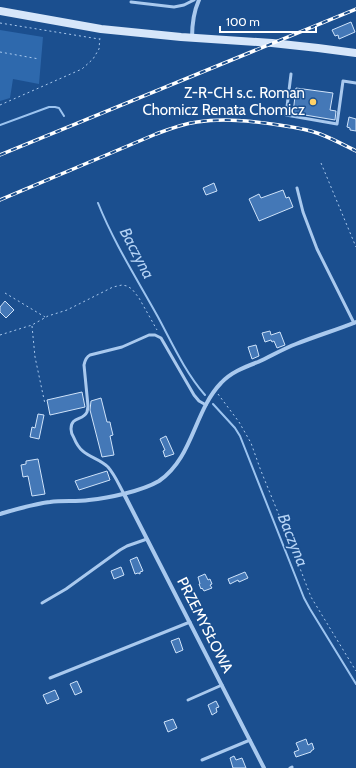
<svg xmlns="http://www.w3.org/2000/svg" width="356" height="768" font-family="Cabin,sans-serif">
<rect width="100%" height="100%" fill="#1b4f8f"/>
<path fill="#2e69ad" d="M0,30L43,37L39,84L13,79L10,98L0,101Z"/>
<g fill="none" stroke-linecap="round" stroke-linejoin="round">
<g stroke="#9cc4f0" stroke-width="2">
<path d="M0,125L49,107H55L59,108L64,116"/>
<path d="M98,203C114,243 137,279 158,317C172,343 185,372 205,395"/>
<path d="M213,404L235,428L240,436L304,598L310,609L356,684"/>
</g>
</g>
<g fill="#4478b7" stroke="#cfe3fa">
<path d="M351,22L355,32L339,39L338,35L335,36L332,30Z"/>
<path d="M296,88L333,93L330,110L336,111L335,120L293,113Z"/>
<path d="M349,117L356,119V131L350,130V128L347,127Z"/>
<path d="M214,183L217,191L206,195L203,188Z"/>
<path d="M283,190L286,198L289,197L293,207L259,221L249,199L259,194L261,198Z"/>
<path d="M5,301L14,310L6,318L0,312V307Z"/>
<path d="M270,331L271,335L280,332L285,345L277,348L274,341L272,342L271,340L265,342L262,333Z"/>
<path d="M256,345L259,356L252,359L248,347Z"/>
<path d="M82,392L85,407L50,415L47,400Z"/>
<path d="M101,398L107,422H110L111,427L113,435L110,436L114,455L102,457L90,410L91,401Z"/>
<path d="M38,414L44,415L39,439L30,437L32,427L35,428Z"/>
<path d="M166,436L174,454L165,457L163,451L165,450L160,439Z"/>
<path d="M38,459L45,494L32,496L28,476L23,477L21,465L26,464V461Z"/>
<path d="M107,471L110,480L79,490L75,481Z"/>
<path d="M137,557L143,571L140,572V574L138,573L135,574L130,560Z"/>
<path d="M121,567L124,575L114,579L111,571Z"/>
<path d="M245,572L248,578L239,582L238,580L230,584L228,579Z"/>
<path d="M205,574L208,580L210,579L212,584L210,585L212,588L204,591L202,588L201,589L199,584H200L198,577Z"/>
<path d="M179,638L183,650L176,653L171,641Z"/>
<path d="M77,681L82,692L75,695L70,684Z"/>
<path d="M55,690L59,699L47,704L43,695Z"/>
<path d="M216,701L219,707L216,708L217,712L212,715L208,705Z"/>
<path d="M173,719L177,728L168,732L164,722Z"/>
<path d="M306,739L308,745L312,743L314,749L311,751V752L296,757L294,752L299,750L296,743Z"/>
<path d="M234,756L236,760L242,758L246,768H233L230,758Z"/>
</g>
<g fill="none" stroke-linecap="round" stroke-linejoin="round">
<g stroke="#a9c9ee" stroke-width="1" stroke-dasharray="2 3" stroke-linecap="butt">
<path d="M0,23L99,39"/>
<path d="M0,52L39,59"/>
<path d="M0,105L82,69L93,59L99,49L100,36"/>
<path d="M321,163L356,247"/>
<path d="M5,293L45,317"/>
<path d="M32,326L35,357L45,404"/>
<path d="M0,335L32,325L48,316L67,310L113,287L122,285L127,286L132,289L139,298L157,330"/>
<path d="M218,394L239,422L251,443L261,471L288,537L311,597L356,671"/>
</g>
<g stroke="#a9c9ee" stroke-width="3">
<path d="M131,2L174,7L184,5L194,0"/>
<path d="M291,74L286,115L337,124L343,81L356,83"/>
<path d="M297,188L303,212L317,249L354,323"/>
<path d="M124,494C119,485 115,475 108,467C95,455 82,458 74,438C72,435 71,432 71,429C71,416 83,421 87,412C87,412 88,407 88,406L84,365C85,360 86,357 90,355L122,347L149,335H155L161,338L194,395L199,401L206,405"/>
<path d="M42,603L66,589L120,550L127,546L147,539"/>
<path d="M50,678L190,622"/>
<path d="M188,700L222,685"/>
<path d="M202,760L250,740"/>
<path d="M290,768L292,767"/>
</g>
<g stroke="#a9c9ee" stroke-width="4">
<path d="M192,38C192,24 193,13 199,0"/>
<path d="M124,494L264,768"/>
<path d="M0,514C17,509 33,504 50,502C63,500 76,502 89,500C109,498 142,491 159,481C193,458 194,411 221,383C231,372 245,367 258,362C271,356 283,349 296,344C316,336 336,330 356,322"/>
</g>
<path stroke="#d6e6fa" stroke-width="8" d="M0,11L101,29L181,37L272,43L318,48L356,53"/>
<g stroke="#fff" stroke-width="3.5">
<g id="rail">
<path d="M0,155L356,9"/>
<path d="M0,200L156,134C169,129 183,124 197,122C224,118 251,121 279,125C293,127 307,129 320,134C333,139 344,145 356,151"/>
</g>
</g>
<use href="#rail" stroke="#1b4f8f" stroke-width="2" stroke-dasharray="6" stroke-linecap="butt"/>
</g>
<circle fill="#ffd166" stroke="#1b4f8f" stroke-width="1.5" cx="313" cy="102" r="4"/>
<g text-anchor="middle" dominant-baseline="central" stroke-width="3" stroke-linejoin="round" paint-order="stroke">
<g font-size="15" fill="#fff" stroke="#1b4f8f" text-anchor="end">
<text x="305" y="93">Z-R-CH s.c. Roman<tspan x="305" dy="17">Chomicz Renata Chomicz</tspan></text>
</g>
<g font-size="15" fill="#fff" stroke="#1b4f8f">
<text transform="translate(205 625) rotate(63)">PRZEMYSŁOWA</text>
</g>
<g font-size="16" font-style="italic" fill="#b5d3f5" stroke="#1b4f8f">
<text transform="translate(137 253) rotate(62)">Baczyna</text>
<text transform="translate(293 540) rotate(68)">Baczyna</text>
</g>
</g>
<path d="M220 26v6h96v-6" fill="none" stroke="#ffffff" stroke-width="2"/>
<text x="226" y="26" font-size="12" fill="#ffffff" stroke="#1b4f8f" stroke-width="3" paint-order="stroke">100 m</text>
</svg>
